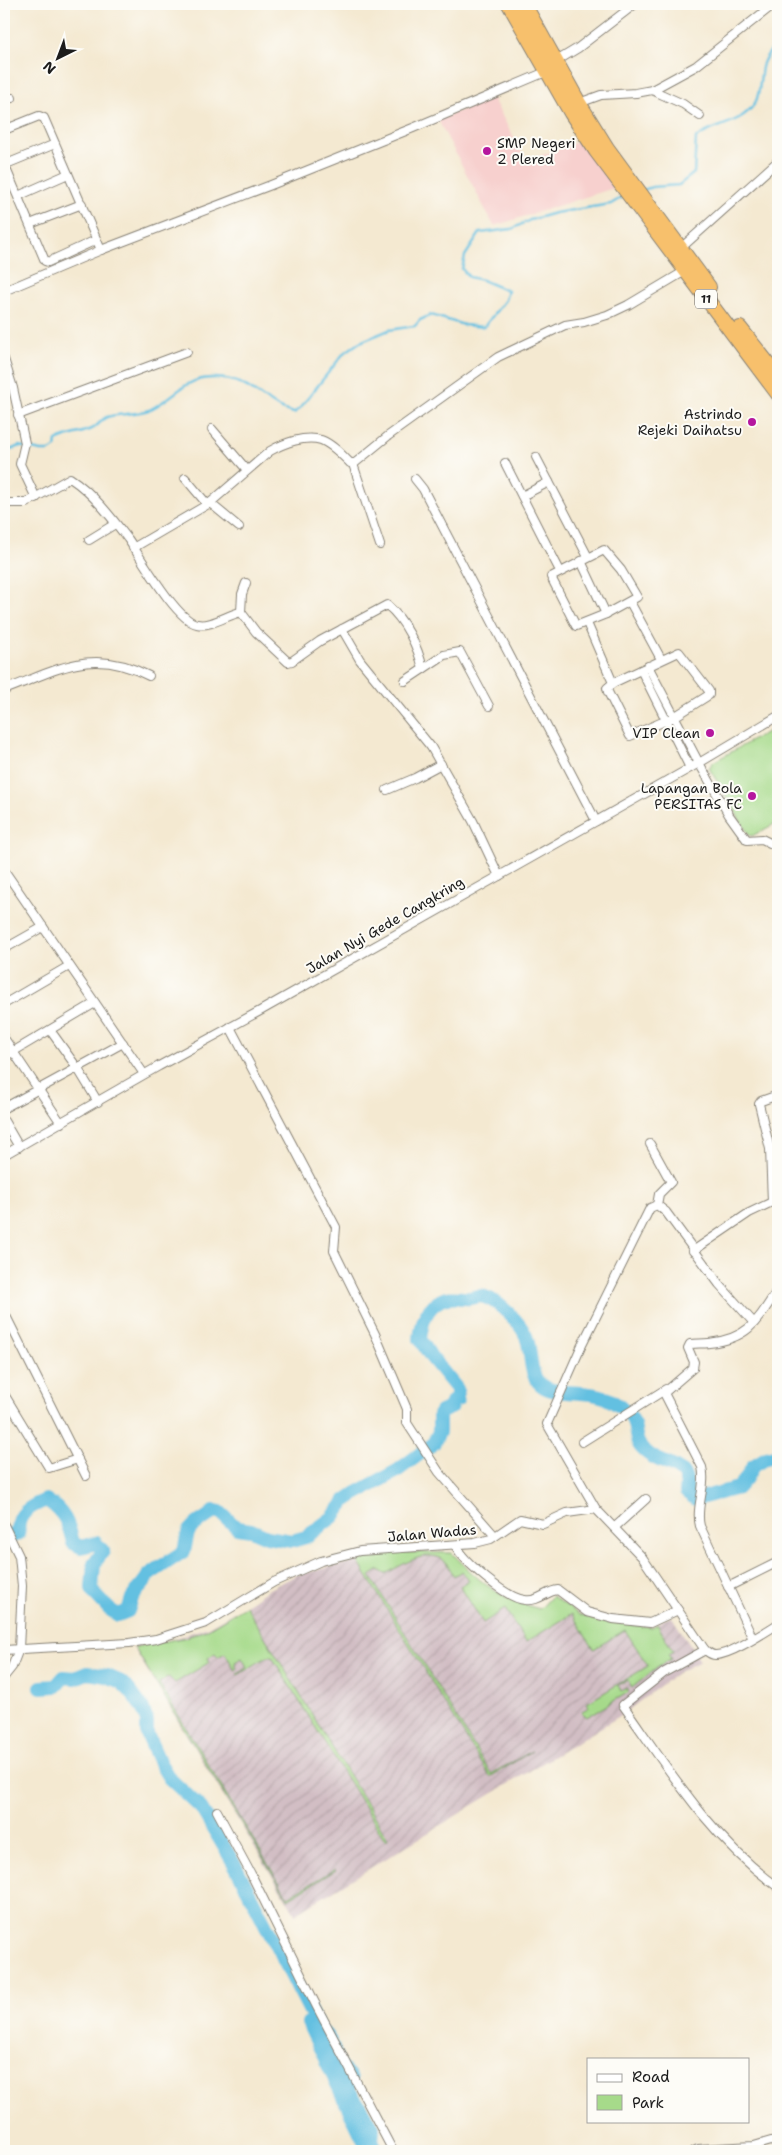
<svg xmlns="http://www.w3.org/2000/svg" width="782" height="2155" font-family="'Shantell Sans',sans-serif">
<defs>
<pattern id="industrial-furrows" width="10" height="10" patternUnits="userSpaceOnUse" patternTransform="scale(1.25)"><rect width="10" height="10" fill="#d2bec4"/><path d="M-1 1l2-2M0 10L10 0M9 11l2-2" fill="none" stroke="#b4a3a8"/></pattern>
</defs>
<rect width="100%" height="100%" fill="#fdfcf7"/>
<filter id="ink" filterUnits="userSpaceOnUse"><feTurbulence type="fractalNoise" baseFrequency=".02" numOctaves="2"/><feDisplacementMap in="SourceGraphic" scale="10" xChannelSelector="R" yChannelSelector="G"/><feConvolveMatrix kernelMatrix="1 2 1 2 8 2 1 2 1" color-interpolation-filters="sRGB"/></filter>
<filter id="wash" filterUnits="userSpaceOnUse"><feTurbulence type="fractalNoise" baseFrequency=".0096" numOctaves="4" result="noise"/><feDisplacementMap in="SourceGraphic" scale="20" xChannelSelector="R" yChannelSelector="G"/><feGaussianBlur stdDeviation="1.12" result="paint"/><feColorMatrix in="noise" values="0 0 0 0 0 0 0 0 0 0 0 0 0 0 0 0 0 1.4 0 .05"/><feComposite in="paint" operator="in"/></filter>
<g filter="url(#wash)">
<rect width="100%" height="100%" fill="#f4e9d1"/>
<path fill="#f7d0ce" d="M492,97L526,161L583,140L614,188L494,226L438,120Z"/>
<path fill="url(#industrial-furrows)" d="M396,1552L452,1553L474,1576L504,1597L540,1609L552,1596L580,1615L612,1623L652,1627L665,1619L672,1617L700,1661L677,1673L623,1714L295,1914L133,1647L170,1640L208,1627L246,1605L269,1589L297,1575Z"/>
<g fill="#a6da8a" stroke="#617b53">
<path d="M778,726V822L752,836L749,835L709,768L713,762Z"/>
<path d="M396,1552L452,1553C482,1584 498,1598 540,1609L552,1596L580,1615L594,1620L652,1627L657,1624L673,1651L668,1654L671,1659L657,1667L632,1688L628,1680L618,1685L621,1691L627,1688L629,1692L587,1717L581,1712L589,1707L587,1703L648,1666L625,1630L594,1649L572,1614L526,1642L505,1609L483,1623L460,1586L469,1581L462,1571L454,1576C451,1571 447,1562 442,1559C424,1549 401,1566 385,1574L379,1570L370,1576L491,1774L532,1751L490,1777L357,1560Z"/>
<path d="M246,1606L388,1839L385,1840L272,1657H267L238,1675L237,1672L240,1673L247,1667L242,1658L235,1662L237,1669L235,1670L225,1653L218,1657L215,1653L208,1658L210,1662L175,1683L169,1677L159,1683L288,1897L335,1869L336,1870L288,1899L134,1647L187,1637L206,1630Z"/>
</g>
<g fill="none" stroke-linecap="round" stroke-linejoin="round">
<g stroke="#63c0e1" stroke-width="2.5">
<path d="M643,190L652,187L679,185L694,173L696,138C715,124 741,125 755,103C762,91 759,70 764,61C767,54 774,48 778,42"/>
<path d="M4,453L19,446L41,451H49L55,448L56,441C67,435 80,434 92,429C98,426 101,419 107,417C120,413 139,415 151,409C181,393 187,373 226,379C252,383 269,408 294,413L300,408L344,353L360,342L389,330L415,326L420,320L431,315L464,325L484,327L505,300L508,291L482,280L469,277L462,269L465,256L480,233L512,229L530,220L555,213L611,204L624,196"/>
</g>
<g stroke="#63c0e1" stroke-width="14">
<path d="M4,1534L13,1536L19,1533C15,1514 31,1506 46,1500C64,1511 69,1524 73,1543L81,1547L96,1543L103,1551L94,1564L92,1588L94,1593L109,1609L118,1615L128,1611L132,1598L150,1574L184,1551C186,1545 186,1537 189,1531C195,1522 207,1519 214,1511L220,1512L237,1528L251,1530L267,1537L292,1541L306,1537L333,1517L346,1500L355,1494L397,1471L433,1444L439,1432V1415L441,1412L450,1408L453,1401L457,1400V1389L431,1357L420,1339C422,1322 425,1309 441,1300C450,1295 460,1299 470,1298C476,1297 479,1295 485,1297C499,1302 520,1322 526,1336C533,1353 527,1377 544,1387C557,1395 587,1390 604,1397C613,1401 629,1411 633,1421C636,1429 635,1439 640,1446C657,1468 692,1461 686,1492L696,1499L738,1488L745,1480L753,1466L766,1458L778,1455"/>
<path d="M41,1687L56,1686L64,1677L75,1678L87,1673L107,1676L121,1682L131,1692L143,1709L147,1722V1734L160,1763L169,1778L201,1808L236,1867L320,2031C333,2038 333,2052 338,2063C341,2069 347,2074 351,2079V2083L347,2087L373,2127L372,2141L378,2151"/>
<path d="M308,2023L369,2151"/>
</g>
</g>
</g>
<g filter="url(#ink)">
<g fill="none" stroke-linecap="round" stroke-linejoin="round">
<g stroke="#888276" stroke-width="10">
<g id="minor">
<path d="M555,62L578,48L635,4"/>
<path d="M652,90L696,66L774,4"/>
<path d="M4,99L12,98"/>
<path d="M579,103L601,95L636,93L652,90L683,104L700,116"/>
<path d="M4,130L39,116L44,118L101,250"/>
<path d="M4,164L45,261L48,262L96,240"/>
<path d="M4,165L55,144"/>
<path d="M18,196L68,174"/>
<path d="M30,224L82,204"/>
<path d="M681,248L778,161"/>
<path d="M4,291L101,250L271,185L413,128L548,71"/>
<path d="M4,359L13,388L25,443L20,464L36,498"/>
<path d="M18,415L187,352"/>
<path d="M212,429L247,470"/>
<path d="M536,457L588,557"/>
<path d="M505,463L560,571"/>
<path d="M353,464L380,545"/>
<path d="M185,478L207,504"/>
<path d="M415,479L423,489L596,821"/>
<path d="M522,496L549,482"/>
<path d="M4,503H26L70,478C93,493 112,518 128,539C140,556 177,621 197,624C211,627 227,615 241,612L256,632L288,662L292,661L320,641L387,605C405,620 418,647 423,669L405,681"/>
<path d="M210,503L239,527"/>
<path d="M89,540L115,524"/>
<path d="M133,548L210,503L270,451C284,443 305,435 321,440C332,444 342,455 350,463H355L388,436L498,357L565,325L584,322L607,315L628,305L685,271"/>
<path d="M604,550L621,570L637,597L606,614L576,626L551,577Z"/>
<path d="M581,561L606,614"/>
<path d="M630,602L661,659"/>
<path d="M241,612L242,594L246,583"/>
<path d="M587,623L613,683L679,652L709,691V695L674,717L630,736L608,692L607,688L613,683"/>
<path d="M342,629L360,660L431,747L473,821L499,876"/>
<path d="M648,666L699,763L729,815L747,840L762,839L778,847"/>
<path d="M423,669L444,655L460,652L489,706"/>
<path d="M641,670L690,768"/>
<path d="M4,690C58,670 92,646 149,676"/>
<path d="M387,790L415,778L441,764"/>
<path d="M4,870L144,1074"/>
<path d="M4,949L43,927"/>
<path d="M4,1004L69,966"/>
<path d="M230,1027L336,1227L334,1251L375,1334L407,1409V1423L439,1472L495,1536"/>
<path d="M50,1030L78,1069L98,1102"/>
<path d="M4,1038L61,1123"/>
<path d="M4,1057L95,1003"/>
<path d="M4,1108L123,1043"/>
<path d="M4,1121L19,1147"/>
<path d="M650,1144L671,1182L659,1194L657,1205"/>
<path d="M4,1155L159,1066L260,1011L699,763L778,716"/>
<path d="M693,1251L749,1213L772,1202L770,1149L759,1104L761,1101L778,1095"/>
<path d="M4,1312L86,1476"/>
<path d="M4,1394L49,1468L78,1459"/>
<path d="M582,1442L666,1389"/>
<path d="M596,1509L547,1424L581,1347L650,1208L657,1205L666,1212L719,1284L754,1323"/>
<path d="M4,1525L19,1556L22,1586L19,1649L12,1667L4,1677"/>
<path d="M615,1527L646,1499"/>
<path d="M455,1545C463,1561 507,1599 525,1600C539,1602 546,1591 558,1590L587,1612L613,1619L650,1623L678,1610"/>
<path d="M728,1587L778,1562"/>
<path d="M753,1639L700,1526C695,1507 707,1486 702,1467L664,1393L693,1368L694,1362L688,1348L690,1344C696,1343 703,1344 709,1343C749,1339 758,1320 778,1289"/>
<path d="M4,1650L129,1643L156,1639L206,1623L274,1582L321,1561L360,1551L475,1543L491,1539L520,1519L543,1524L567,1513L596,1509L642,1557L705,1650C708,1652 711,1655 715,1655C729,1656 765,1632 778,1624"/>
<path d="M705,1650L665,1672L623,1705C669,1770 712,1840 778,1887"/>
<path d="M217,1811L251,1874L317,2007L393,2151"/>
<path d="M694,2151L698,2149L754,2146L778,2139"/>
</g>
</g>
<g stroke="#888276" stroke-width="16">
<g id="trunk">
<path d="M509,4L571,113L596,151L778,394"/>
<path d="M524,4L579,103L607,148L709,287"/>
<path d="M740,328L778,376"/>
</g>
</g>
<use href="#minor" stroke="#fff" stroke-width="8"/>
<use href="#trunk" stroke="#f7c06c" stroke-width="14"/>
</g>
</g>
<g fill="#b5179e" stroke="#fdfcf7" stroke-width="2">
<circle cx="487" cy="151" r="5"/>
<circle cx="752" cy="422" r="5"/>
<circle cx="710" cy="733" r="5"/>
<circle cx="752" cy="796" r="5"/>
</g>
<g text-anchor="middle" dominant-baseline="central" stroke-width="4" stroke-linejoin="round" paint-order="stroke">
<rect fill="#fdfcf7" stroke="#605f5e" stroke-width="1" x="695" y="289.5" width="22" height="19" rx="4"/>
<g font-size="12" font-weight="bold" fill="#1c1c1c">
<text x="706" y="299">11</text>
</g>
<g font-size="14" fill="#1c1c1c" stroke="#fdfcf7" text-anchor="end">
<text x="497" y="143" text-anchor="start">SMP Negeri<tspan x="497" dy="16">2 Plered</tspan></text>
<text x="742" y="414">Astrindo<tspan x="742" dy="16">Rejeki Daihatsu</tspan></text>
<text x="700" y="733">VIP Clean</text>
<text x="742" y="788">Lapangan Bola<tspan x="742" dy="16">PERSITAS FC</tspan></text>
</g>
<g font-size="14" fill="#1c1c1c" stroke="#fdfcf7">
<text transform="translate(385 925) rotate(-30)">Jalan Nyi Gede Cangkring</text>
<text transform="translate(432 1533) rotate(-5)">Jalan Wadas</text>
</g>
</g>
<rect width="782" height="2155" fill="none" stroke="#fdfcf7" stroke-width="20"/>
<rect x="587" y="2058" width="162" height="65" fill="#fdfcf7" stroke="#a3a29f"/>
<rect x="597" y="2074" width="25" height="8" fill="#ffffff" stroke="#a3a29f"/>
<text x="632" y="2082" font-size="15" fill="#1c1c1c">Road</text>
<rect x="597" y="2095" width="25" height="15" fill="#a6da8a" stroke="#a3a29f"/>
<text x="632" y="2108" font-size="15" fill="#1c1c1c">Park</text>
<g transform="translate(58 58) rotate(222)" stroke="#fdfcf7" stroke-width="4" paint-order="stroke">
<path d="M0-4L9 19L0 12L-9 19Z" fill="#1c1c1c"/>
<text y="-8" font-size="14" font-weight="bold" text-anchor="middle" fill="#1c1c1c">N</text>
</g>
</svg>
